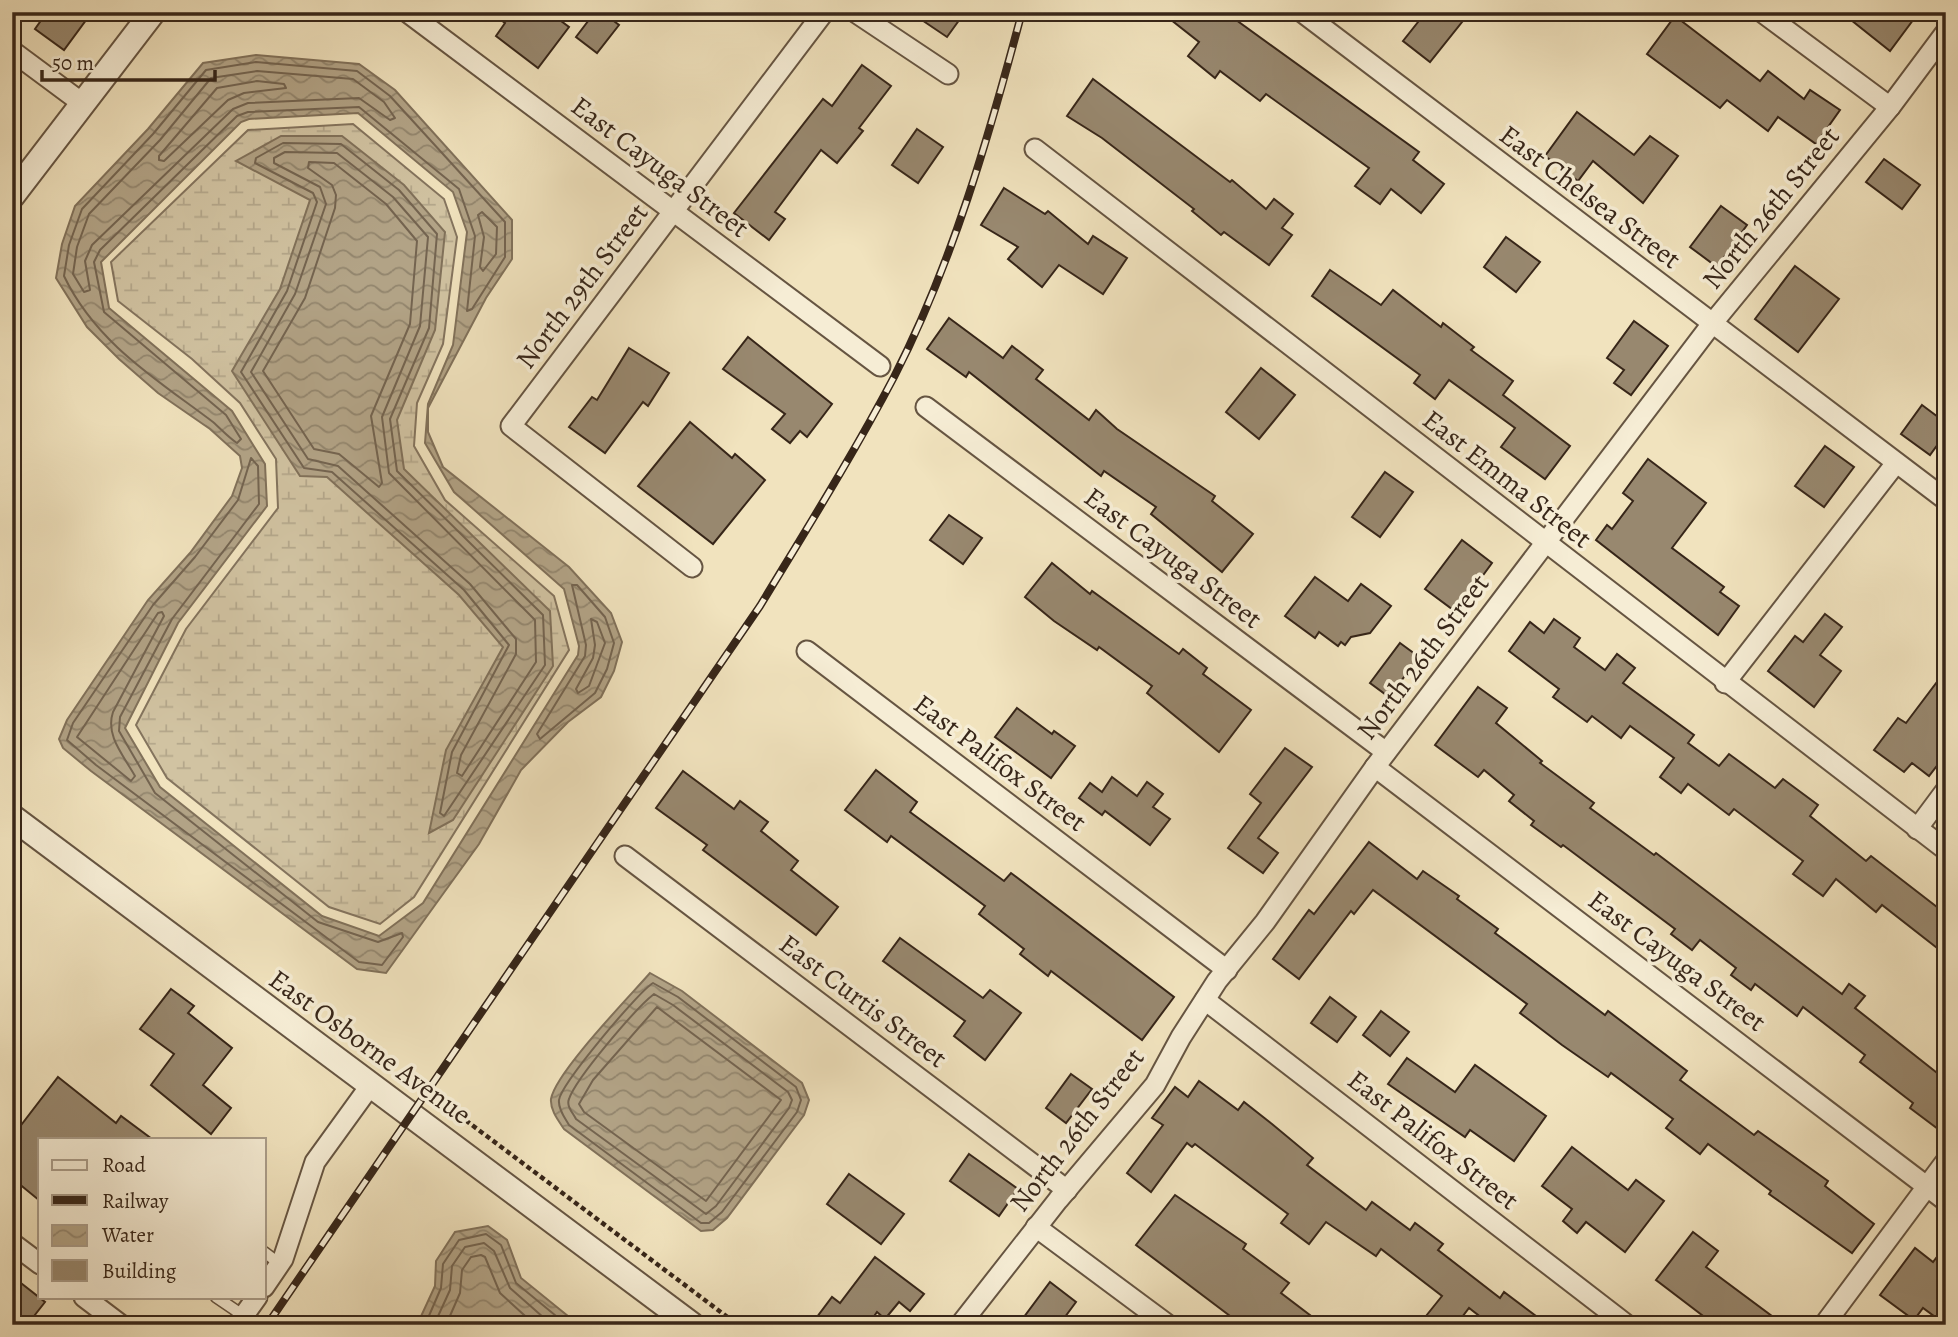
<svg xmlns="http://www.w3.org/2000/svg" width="1958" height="1337" font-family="Alegreya,serif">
<defs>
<pattern id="wetland-marsh" width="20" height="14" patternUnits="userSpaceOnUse" patternTransform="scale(1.75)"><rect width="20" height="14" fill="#d1c3a2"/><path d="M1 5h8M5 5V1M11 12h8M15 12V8" fill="none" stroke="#b4a78b"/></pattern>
<pattern id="water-waves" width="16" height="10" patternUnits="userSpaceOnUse" patternTransform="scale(1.75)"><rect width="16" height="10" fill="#b2a386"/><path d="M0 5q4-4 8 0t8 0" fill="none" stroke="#92856d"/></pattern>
</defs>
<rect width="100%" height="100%" fill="#f1e3be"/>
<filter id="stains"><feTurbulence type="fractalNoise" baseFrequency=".00286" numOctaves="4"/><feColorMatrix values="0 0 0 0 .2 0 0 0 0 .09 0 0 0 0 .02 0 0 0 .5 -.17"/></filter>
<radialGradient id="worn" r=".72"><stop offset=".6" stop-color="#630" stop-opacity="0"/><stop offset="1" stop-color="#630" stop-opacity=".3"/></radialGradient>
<path fill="url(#wetland-marsh)" stroke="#84745e" stroke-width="2" d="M353,124L444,199L457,237L443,344L417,403L414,446L445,500L554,596L569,650L414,897L380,924L329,907L167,778L136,725L186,629L278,508L276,459L240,403L192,359L118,301L111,262L248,130Z"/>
<g fill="url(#water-waves)" stroke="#81715a" stroke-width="2" fill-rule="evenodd">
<path d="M256,55L359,64L395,90L512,220V259L486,298L428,408V432L443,467L569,567L611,613L622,642L614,671L601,697L568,722L521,770L479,844L386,973L357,969L91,771L63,748L59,739L67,720L148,600L190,553L232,496L242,468L240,456L210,429L158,393L119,359L87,327L56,278L62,244L75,206L148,129L203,63ZM358,113L453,192L467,232L453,345L428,404L425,443L454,492L564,589L579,646L578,655L423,903L379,936L322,916L160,787L125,728L178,623L267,506L265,464L232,411L109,308L101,262L241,122L249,119Z"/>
<path d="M281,136H342L404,185L445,232L435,330L397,420L404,469L550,611L553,666L453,820L429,833L446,750L503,647L459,595L327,477L300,476L232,371L280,289L310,200L236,161Z"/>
<path d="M650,973L682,991L802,1083L809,1100L804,1115L727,1218L713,1230L701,1231L564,1129C558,1120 550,1110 551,1099C555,1073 630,996 650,973Z"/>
<path d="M488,1226L507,1240L521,1278L579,1325H417L435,1286L436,1261L455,1232Z"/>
</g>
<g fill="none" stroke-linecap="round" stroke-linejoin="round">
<g stroke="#746450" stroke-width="2">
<path d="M256,62L357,71L390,96L505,222V257L472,309L467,311L475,236L459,189L359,107L248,112L237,116L100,250L94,262L104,312L226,415L241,439L237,443C228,437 221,429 213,422C156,379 96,343 64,276L69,245L82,209L153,134L206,70Z"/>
<path d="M257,71L353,79L384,102L395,118L390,120L359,98L248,103L233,109L92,245L85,261L90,290L84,292L73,274L77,247L89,214L160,140L211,78Z"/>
<path d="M257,81L284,84L286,88L244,93L228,100L164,161L159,160V156L217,88Z"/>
<path d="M283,143L341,144L399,190L437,234L429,328L390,419L397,471L543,615L545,665L444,816L440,813L452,752L509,645L464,590L332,472L304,468L241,372L287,291L317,202L313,193L255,163L256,158Z"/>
<path d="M285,152L337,153L393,197L428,237L420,326L382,417L389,473L535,620L536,662L462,776L457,773L461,755L516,654V639L470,584L338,466L308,459L251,372L295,294L326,204L320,187L274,163V158Z"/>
<path d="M309,162L334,163L386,204L417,241L410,324L371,416L382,483L379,487L339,454L314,449L263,371L305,298L335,208L336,195L332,185L308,168Z"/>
<path d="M482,212L497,227L496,254L483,271L480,267L484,237L478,215Z"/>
<path d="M251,458L258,466L259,504L172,619L120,717L119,731L155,793L318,922L378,942L402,933L403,937L382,965L359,962L96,765L67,740L73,723L153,605L195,557L238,500Z"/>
<path d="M572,585H577L605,617L614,643L607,669L595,693L540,739L537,734L585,656L586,645Z"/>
<path d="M162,612L164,616L113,712C105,736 124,756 135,776L131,781L77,737L158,613Z"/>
<path d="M591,619L597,622L605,643L589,686L578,693L576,689L593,658L595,645Z"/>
<path d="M653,983L678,997L796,1087L801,1100L797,1112L722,1212L709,1223H701L569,1125C565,1118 558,1109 559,1100C561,1084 638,992 653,983Z"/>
<path d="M654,994L673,1005L788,1092L792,1100L789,1108L716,1206L706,1214L576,1119C573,1113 566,1106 569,1099C576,1078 636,1008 654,994Z"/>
<path d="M657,1007L781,1100L706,1201L584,1112L579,1104L593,1080Z"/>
<path d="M425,1325L441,1288L443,1264L459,1240L486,1234L501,1245L516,1283L567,1325"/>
<path d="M434,1325L450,1290L452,1266L465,1247L484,1243L494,1251L510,1288L552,1325"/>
<path d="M446,1325L460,1293L462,1270L471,1257L481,1255L485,1257L500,1293L535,1325"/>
</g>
</g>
<g fill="#98886f" stroke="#372619" stroke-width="2">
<path d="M47,12H92L64,50L35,29Z"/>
<path d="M490,12H549L569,27L538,68L496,36L505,23Z"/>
<path d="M595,12H602L619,25L597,53L576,37Z"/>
<path d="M910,12H965L947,37Z"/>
<path d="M1161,12H1225L1419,152L1413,160L1444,184L1421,213L1391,189L1380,204L1355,186L1369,168L1266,94L1260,101L1220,71L1215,78L1188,56L1199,42Z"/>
<path d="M1426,12H1470L1430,62L1403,41Z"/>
<path d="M1841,12H1919L1890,51Z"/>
<path d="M1675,16L1760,81L1768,71L1804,99L1810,90L1840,110L1816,144L1778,117L1768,131L1727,100L1720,108L1647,54Z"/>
<path d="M862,65L891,86L859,128L863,131L837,163L821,150L775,212L785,219L769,240L734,213L823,99L832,106Z"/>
<path d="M1093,79L1230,182L1232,180L1266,209L1274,199L1293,214L1282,228L1292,235L1269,265L1224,232L1221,235L1192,211L1194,209L1102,138L1067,116Z"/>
<path d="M1577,112L1634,155L1650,136L1678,156L1643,203L1593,161L1578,181L1545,156Z"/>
<path d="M917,129L943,147L918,183L892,165Z"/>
<path d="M1884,159L1920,185L1902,209L1866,182Z"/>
<path d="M1004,188L1045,214L1048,211L1088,244L1093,236L1127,258L1103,294L1059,265L1042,287L1008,259L1018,247L981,225Z"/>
<path d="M1721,206L1747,225L1717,267L1690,247Z"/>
<path d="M1506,237L1540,262L1516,292L1484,267Z"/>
<path d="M1795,266L1839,299L1798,352L1755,319Z"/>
<path d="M1330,270L1381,305L1393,290L1441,327L1443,323L1474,347L1471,350L1513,381L1503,395L1570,446L1545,479L1501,447L1515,428L1449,380L1435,399L1414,383L1420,375L1312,296Z"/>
<path d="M949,318L1003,358L1012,346L1043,370L1036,379L1089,420L1096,410L1117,429L1215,496L1212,501L1253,534L1222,572L1151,514L1156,507L1104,471L1101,476L969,372L966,377L927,349Z"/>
<path d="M1634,321L1668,346L1631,395L1614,383L1624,370L1607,358Z"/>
<path d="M748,337L832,404L807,437L800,431L790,443L772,429L785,414L723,369Z"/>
<path d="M629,348L669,373L648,406L643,402L605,453L569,427L592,397L597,400Z"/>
<path d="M1261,368L1295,395L1259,439L1226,412Z"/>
<path d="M1922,405L1946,423V433L1930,455L1901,434Z"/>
<path d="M690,422L732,458L735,454L765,480L713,544L638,486Z"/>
<path d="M1825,446L1854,467L1824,507L1795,486Z"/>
<path d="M1648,459L1706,503L1672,548L1724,587L1720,592L1739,606L1718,635L1596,540L1607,525L1612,529L1633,501L1623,493Z"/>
<path d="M1385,472L1413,492L1380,537L1352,517Z"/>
<path d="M949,515L982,538L963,564L930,540Z"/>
<path d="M1462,540L1492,563L1456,612L1425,589Z"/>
<path d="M1052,563L1090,594L1092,591L1179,654L1183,649L1207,668L1203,674L1251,710L1219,752L1147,693L1152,686L1099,647L1097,650L1054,621L1025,597Z"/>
<path d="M1315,577L1348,601L1361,584L1391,606L1370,633L1351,637L1345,645L1341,642L1338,646L1319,632L1315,638L1285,616Z"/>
<path d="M1825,614L1842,627L1820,655L1841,671L1814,707L1768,671L1795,636L1803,642Z"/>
<path d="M1554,619L1580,638L1574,647L1605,670L1617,654L1635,668L1623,683L1694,735L1688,743L1719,766L1729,754L1775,788L1783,779L1818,805L1810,816L1866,861L1871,856L1946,914V955L1882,905L1876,912L1836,879L1823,896L1793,874L1803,861L1734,809L1729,815L1688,784L1681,793L1660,777L1674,758L1630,726L1621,738L1592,716L1587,722L1553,697L1559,689L1509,651L1530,622L1544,633Z"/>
<path d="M1400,643L1419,657L1389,697L1370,683Z"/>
<path d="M1946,670V754L1929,776L1912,763L1904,772L1874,750L1898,718L1906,723Z"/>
<path d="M1478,687L1507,708L1496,723L1542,761L1540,763L1594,803L1590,808L1654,855L1656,853L1842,994L1849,984L1865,996L1855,1008L1946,1080V1135L1910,1108L1913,1103L1860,1062L1865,1055L1803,1007L1797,1016L1755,984L1751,990L1731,975L1736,968L1700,940L1692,950L1671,934L1675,929L1563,845L1561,847L1531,825L1534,821L1509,801L1514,795L1484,770L1478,777L1435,745Z"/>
<path d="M1017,708L1052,734L1054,731L1075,746L1051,778L995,737Z"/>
<path d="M1285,748L1312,767L1258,838L1278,853L1263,873L1228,848L1261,803L1250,794Z"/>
<path d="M876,770L917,802L910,812L1004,881L1011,873L1174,997L1142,1040L1051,971L1048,976L1020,954L1024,949L979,914L985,906L891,836L887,842L845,810Z"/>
<path d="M683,771L734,809L740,801L768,822L761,831L798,861L791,870L838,907L816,935L703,850L707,845L656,808Z"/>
<path d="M1112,777L1137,796L1147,782L1163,794L1153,807L1170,819L1150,845L1105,811L1102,815L1079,798L1090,783L1102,792Z"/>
<path d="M1369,842L1417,879L1423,871L1459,896L1457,899L1498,929L1495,933L1605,1015L1608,1011L1687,1071L1680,1080L1754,1135L1758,1131L1828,1181L1825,1186L1874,1224L1852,1253L1769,1194L1771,1191L1708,1144L1700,1154L1666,1128L1673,1119L1611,1073L1608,1077L1562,1045L1520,1013L1527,1004L1373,890L1354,914L1351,911L1299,979L1273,959L1309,910L1314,914Z"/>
<path d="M900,938L983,998L990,990L1021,1013L985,1060L954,1036L965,1021L883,961Z"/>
<path d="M171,989L194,1006L188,1013L232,1048L203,1085L231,1108L211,1134L151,1085L174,1054L140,1029Z"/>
<path d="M1330,997L1356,1017L1337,1042L1311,1023Z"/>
<path d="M1381,1011L1409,1032L1390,1056L1363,1035Z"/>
<path d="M1407,1058L1455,1092L1475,1065L1546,1116L1514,1161L1470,1130L1465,1137L1388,1084Z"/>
<path d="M1071,1074L1092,1089L1066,1123L1046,1108Z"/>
<path d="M58,1077L116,1123L121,1116L152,1139H40V1201L12,1178V1137Z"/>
<path d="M1199,1081L1238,1110L1244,1102L1272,1124L1313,1158L1307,1165L1366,1210L1372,1202L1410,1230L1415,1223L1443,1244L1438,1250L1500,1298L1504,1292L1548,1325H1491L1469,1308L1456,1325H1437L1426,1316L1442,1296L1381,1249L1376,1256L1326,1222L1309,1244L1281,1223L1288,1214L1195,1144L1192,1147L1187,1143L1151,1192L1127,1173L1163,1125L1152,1118L1175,1087L1188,1097Z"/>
<path d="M1572,1147L1628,1190L1636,1180L1664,1201L1625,1252L1586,1222L1577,1233L1563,1221L1572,1209L1542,1186Z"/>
<path d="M969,1154L1018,1189L999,1216L950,1181Z"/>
<path d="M849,1174L904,1214L881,1244L827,1204Z"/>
<path d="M1175,1195L1246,1244L1243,1249L1289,1283L1281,1293L1323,1325H1242L1136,1245Z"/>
<path d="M1693,1232L1718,1251L1706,1267L1784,1325H1715L1656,1280Z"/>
<path d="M1946,1245V1325L1923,1308L1914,1320L1880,1295L1915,1248L1933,1262Z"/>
<path d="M875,1257L924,1294L910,1311L899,1302L885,1319L877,1312L868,1325H811L832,1297L840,1303Z"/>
<path d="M12,1276L45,1302L27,1325H12Z"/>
<path d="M1050,1282L1076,1302L1059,1325H1018Z"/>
</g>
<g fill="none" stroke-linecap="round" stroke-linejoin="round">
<g stroke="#665542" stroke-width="13">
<g id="service">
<path d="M264,1252L280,1264"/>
<path d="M216,1297L244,1316"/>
</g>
</g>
<g stroke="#665542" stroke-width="23">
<g id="minor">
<path d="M407,12L880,366"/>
<path d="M855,12L948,74"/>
<path d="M1302,12L1946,500"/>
<path d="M1762,12L1890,107"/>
<path d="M12,51L82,103"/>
<path d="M1035,149L1946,850"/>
<path d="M926,407L1386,752"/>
<path d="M692,567L511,426L824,12"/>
<path d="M807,651L1227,970"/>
<path d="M1725,683L1896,463"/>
<path d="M1375,767L1946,1201"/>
<path d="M1917,829L1946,790"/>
<path d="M625,856L1067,1190"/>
<path d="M1205,1000L1627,1325"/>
<path d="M1036,1227L1168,1325"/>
<path d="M12,1243L40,1264"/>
<path d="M264,1287L283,1259L315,1162L370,1086"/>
<path d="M84,1297L121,1325"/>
<path d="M237,1325L257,1297"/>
<path d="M960,1325L1058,1200L1155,1085L1181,1037L1217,981L1265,922L1375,767L1711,325L1890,107L1946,32"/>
<path d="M1824,1325L1946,1161"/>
</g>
</g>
<g stroke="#665542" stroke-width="28">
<g id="tertiary">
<path d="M12,196L153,12"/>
<path d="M12,817L692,1325"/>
</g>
</g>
<path stroke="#372619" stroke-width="4.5" stroke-dasharray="5 3.5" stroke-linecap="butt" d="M452,1110L738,1325"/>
<use href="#service" stroke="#f6edd5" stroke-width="10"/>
<use href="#minor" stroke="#f6edd5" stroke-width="19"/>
<use href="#tertiary" stroke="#f6edd5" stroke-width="24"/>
<g stroke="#372619" stroke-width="8">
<path id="rail" d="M267,1325L760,606C806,530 853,455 894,377C953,262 989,136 1022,12"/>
</g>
<use href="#rail" stroke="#f6edd5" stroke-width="5" stroke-dasharray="16" stroke-linecap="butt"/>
</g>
<g text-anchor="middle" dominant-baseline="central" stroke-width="7" stroke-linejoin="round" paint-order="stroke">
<g font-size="28" fill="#372619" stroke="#f6edd5">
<text transform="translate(660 167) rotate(37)">East Cayuga Street</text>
<text transform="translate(1590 197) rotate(37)">East Chelsea Street</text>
<text transform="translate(1771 208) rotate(-51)">North 26th Street</text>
<text transform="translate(582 286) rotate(-53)">North 29th Street</text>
<text transform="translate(1507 479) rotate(38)">East Emma Street</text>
<text transform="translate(1173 558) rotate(37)">East Cayuga Street</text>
<text transform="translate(1423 657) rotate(-53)">North 26th Street</text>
<text transform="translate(1000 763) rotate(37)">East Palifox Street</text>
<text transform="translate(1677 961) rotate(37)">East Cayuga Street</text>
<text transform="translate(863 1001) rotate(37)">East Curtis Street</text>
<text transform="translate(370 1047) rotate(36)">East Osborne Avenue</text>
<text transform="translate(1077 1130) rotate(-52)">North 26th Street</text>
<text transform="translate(1433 1140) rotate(38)">East Palifox Street</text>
</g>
</g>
<rect width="1958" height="1337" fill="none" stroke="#f1e3be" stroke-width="42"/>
<rect x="14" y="14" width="1930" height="1309" fill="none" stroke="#372619" stroke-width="3.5"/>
<rect x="21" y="21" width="1916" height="1295" fill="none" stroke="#372619" stroke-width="2"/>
<rect x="38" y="1138" width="228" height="161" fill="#f6edd5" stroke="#aa9d8a" stroke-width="2"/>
<rect x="52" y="1160" width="35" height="10" fill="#f6edd5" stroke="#aa9d8a" stroke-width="2"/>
<text x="102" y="1172" font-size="21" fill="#372619">Road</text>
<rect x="52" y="1195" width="35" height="10" fill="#372619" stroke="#aa9d8a" stroke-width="2"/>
<text x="102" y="1208" font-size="21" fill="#372619">Railway</text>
<rect x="52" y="1225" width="35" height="21" fill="url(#water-waves)" stroke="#aa9d8a" stroke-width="2"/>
<text x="102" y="1242" font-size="21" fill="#372619">Water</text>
<rect x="52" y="1260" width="35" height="21" fill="#98886f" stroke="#aa9d8a" stroke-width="2"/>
<text x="102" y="1278" font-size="21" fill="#372619">Building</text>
<path d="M42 70v10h173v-10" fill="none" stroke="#372619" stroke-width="3.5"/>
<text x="52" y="70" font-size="21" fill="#372619" stroke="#f6edd5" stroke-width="5" paint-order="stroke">50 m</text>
<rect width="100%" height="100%" filter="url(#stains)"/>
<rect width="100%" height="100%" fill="url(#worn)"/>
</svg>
